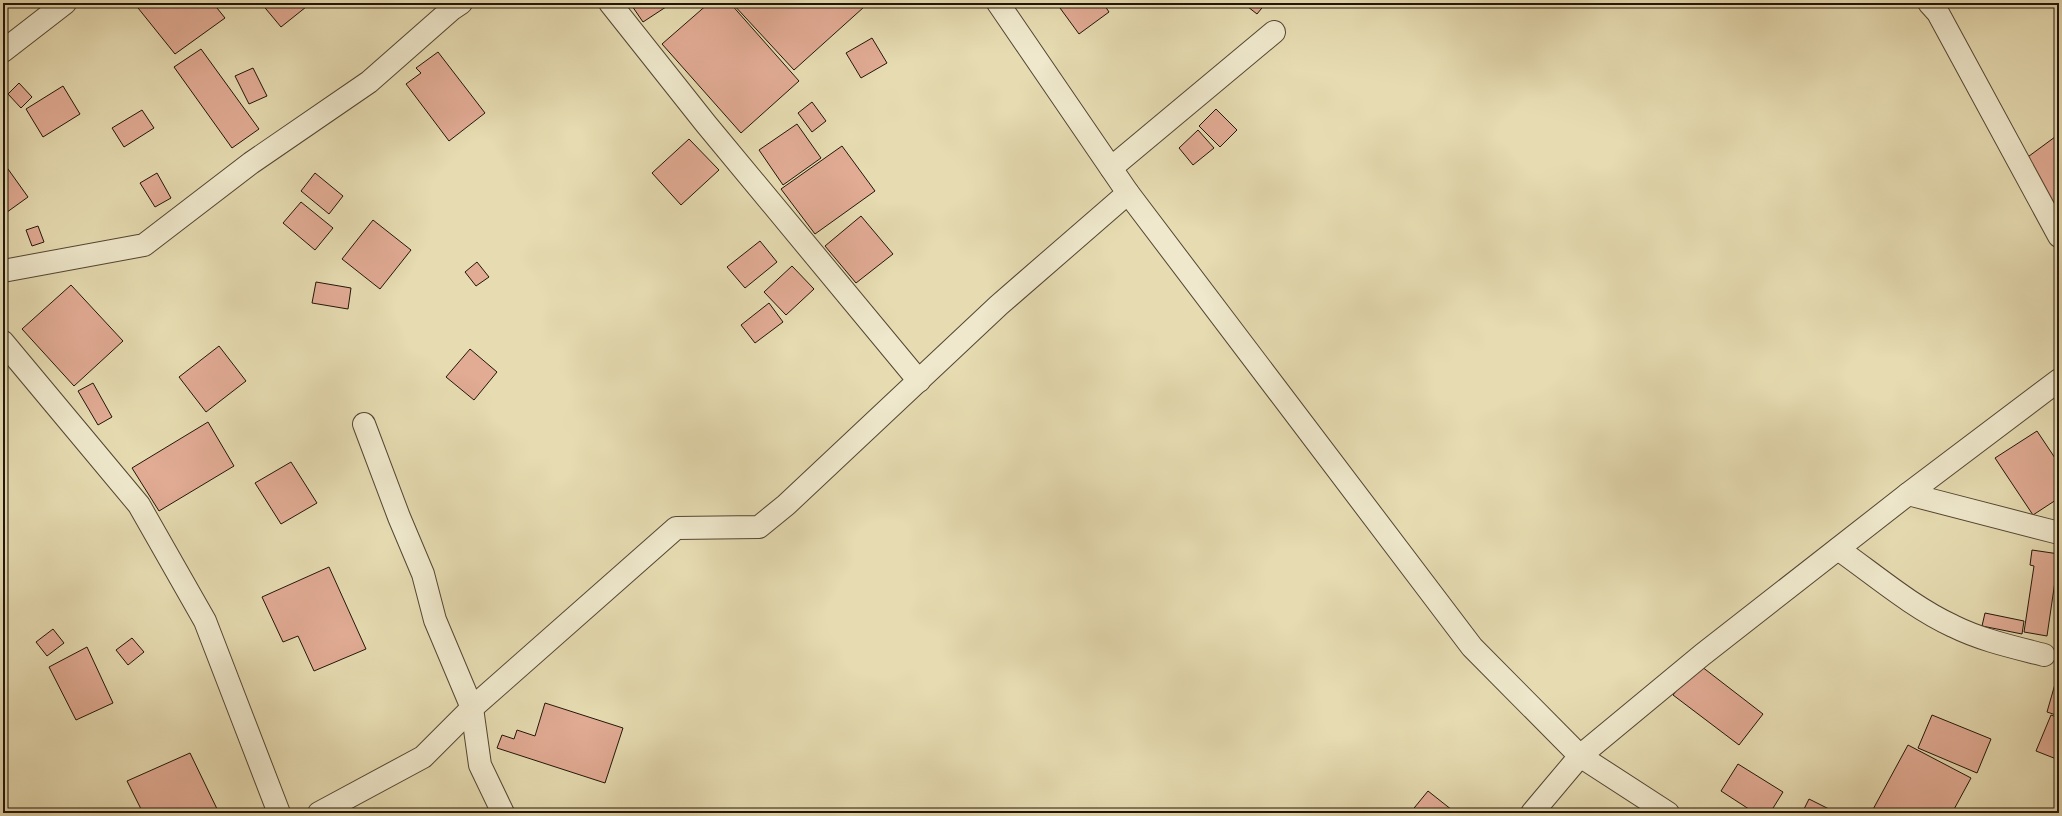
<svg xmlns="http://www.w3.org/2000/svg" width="2062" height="816" font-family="Alegreya,serif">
<rect width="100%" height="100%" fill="#e6dbb1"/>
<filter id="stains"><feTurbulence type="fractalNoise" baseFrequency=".005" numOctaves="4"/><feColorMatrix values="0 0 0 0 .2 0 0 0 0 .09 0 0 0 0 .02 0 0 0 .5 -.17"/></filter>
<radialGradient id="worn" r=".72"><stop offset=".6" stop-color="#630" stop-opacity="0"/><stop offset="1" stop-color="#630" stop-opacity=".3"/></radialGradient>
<g fill="#e1ab94" stroke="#221508">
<path d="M134,3H213L225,18L175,54Z"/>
<path d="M261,3H311L281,27Z"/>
<path d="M630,3H672L643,22Z"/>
<path d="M709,3H730L799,81L741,133L662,44Z"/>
<path d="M732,3H861L864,7L794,70Z"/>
<path d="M1066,3H1103L1109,12L1079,34L1060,8Z"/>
<path d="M1243,3H1266L1257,14Z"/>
<path d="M872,38L887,63L861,78L846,53Z"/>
<path d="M201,49L259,129L232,148L174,67Z"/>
<path d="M438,52L485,113L449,141L406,84L421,73L416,68Z"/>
<path d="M253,68L267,96L249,104L235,76Z"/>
<path d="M19,83L32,97L21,108L8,94Z"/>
<path d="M63,86L80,114L43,137L26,109Z"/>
<path d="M812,102L826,121L812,132L798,113Z"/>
<path d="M1216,109L1237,130L1220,147L1199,126Z"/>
<path d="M142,110L154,128L124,147L112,128Z"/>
<path d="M797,124L821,158L783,185L759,150Z"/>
<path d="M1198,130L1214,148L1193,165L1179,148Z"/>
<path d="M2059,134V198L2052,203L2021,162Z"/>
<path d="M689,139L719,170L681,205L652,173Z"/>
<path d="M842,146L875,191L815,234L781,189Z"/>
<path d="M3,162L28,197L3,215Z"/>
<path d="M157,173L171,198L155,207L140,183Z"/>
<path d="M315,173L343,196L329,214L301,191Z"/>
<path d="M301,202L333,228L315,250L283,223Z"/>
<path d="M861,216L893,254L856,283L825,246Z"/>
<path d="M373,220L411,250L380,289L342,259Z"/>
<path d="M38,226L44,242L32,246L26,230Z"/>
<path d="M760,241L777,262L745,288L727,267Z"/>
<path d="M477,262L489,277L476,286L465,272Z"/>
<path d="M792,266L814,289L786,315L764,292Z"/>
<path d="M316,282L351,288L348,309L312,303Z"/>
<path d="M71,285L123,341L74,386L22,329Z"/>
<path d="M769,303L783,322L755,343L741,325Z"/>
<path d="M219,346L246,381L206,412L179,377Z"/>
<path d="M470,349L497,372L474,400L446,377Z"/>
<path d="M93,383L112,417L98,425L78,391Z"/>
<path d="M208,422L234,466L159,511L132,468Z"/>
<path d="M2037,431L2059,464V498L2033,515L1995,458Z"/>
<path d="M291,462L317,503L281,524L255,483Z"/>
<path d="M2032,550L2059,554L2047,636L2024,632L2034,566L2030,565Z"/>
<path d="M329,567L366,649L314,671L298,636L283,642L262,597Z"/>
<path d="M2059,593V645L2056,644Z"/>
<path d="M1985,613L2024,621L2022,634L1982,626Z"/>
<path d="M53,629L64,643L47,656L36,642Z"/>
<path d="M132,638L144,652L128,665L116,650Z"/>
<path d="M87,647L113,703L76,720L49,667Z"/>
<path d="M1697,663L1763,714L1739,745L1673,695Z"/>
<path d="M2059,670V716L2047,712Z"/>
<path d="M545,703L623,728L605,783L497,748L502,735L514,739L517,730L535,736Z"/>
<path d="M1932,715L1991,739L1977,773L1918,748Z"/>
<path d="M2051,715L2059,718V760L2036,751Z"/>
<path d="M1908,745L1971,778L1952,813H1871Z"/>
<path d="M190,753L219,813H143L127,781Z"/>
<path d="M1738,764L1783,792L1770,813H1755L1721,791Z"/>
<path d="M1428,791L1452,810L1450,813H1410Z"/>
<path d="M1809,799L1837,813H1802Z"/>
</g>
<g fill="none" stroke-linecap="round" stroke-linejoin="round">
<g stroke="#534632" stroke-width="24">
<g id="minor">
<path d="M610,3L706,124L919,381"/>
<path d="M1929,3L1938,13L2059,236"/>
<path d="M3,51L65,3"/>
<path d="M1111,168L1274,32"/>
<path d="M3,271L144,245L251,163L369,82L452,9L461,3"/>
<path d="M3,342L139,505L205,621L279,813"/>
<path d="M364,424L399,517L423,574L435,620L472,708L480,765L503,813"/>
<path d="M1908,494L2059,533"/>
<path d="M1838,549C1875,575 1912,607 1953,626C1981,640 2013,647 2044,655"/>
<path d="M319,813L423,757L472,708L676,528L759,527L786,505L999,305L1128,193"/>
<path d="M1532,813L1580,756L1702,655L1908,494L2059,380"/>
</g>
</g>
<g stroke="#534632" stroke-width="24">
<path id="tertiary" d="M998,3L1128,193L1472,647L1580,756L1668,813"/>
</g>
<use href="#minor" stroke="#efe8cc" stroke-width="22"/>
<use href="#tertiary" stroke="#efe8cc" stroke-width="22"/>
</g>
<rect width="2062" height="816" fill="none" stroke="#e6dbb1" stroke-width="16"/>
<rect x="4" y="4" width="2054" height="808" fill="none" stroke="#221508" stroke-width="2"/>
<rect x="8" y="8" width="2046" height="800" fill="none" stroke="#221508"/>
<rect width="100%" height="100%" filter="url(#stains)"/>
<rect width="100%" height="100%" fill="url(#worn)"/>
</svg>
